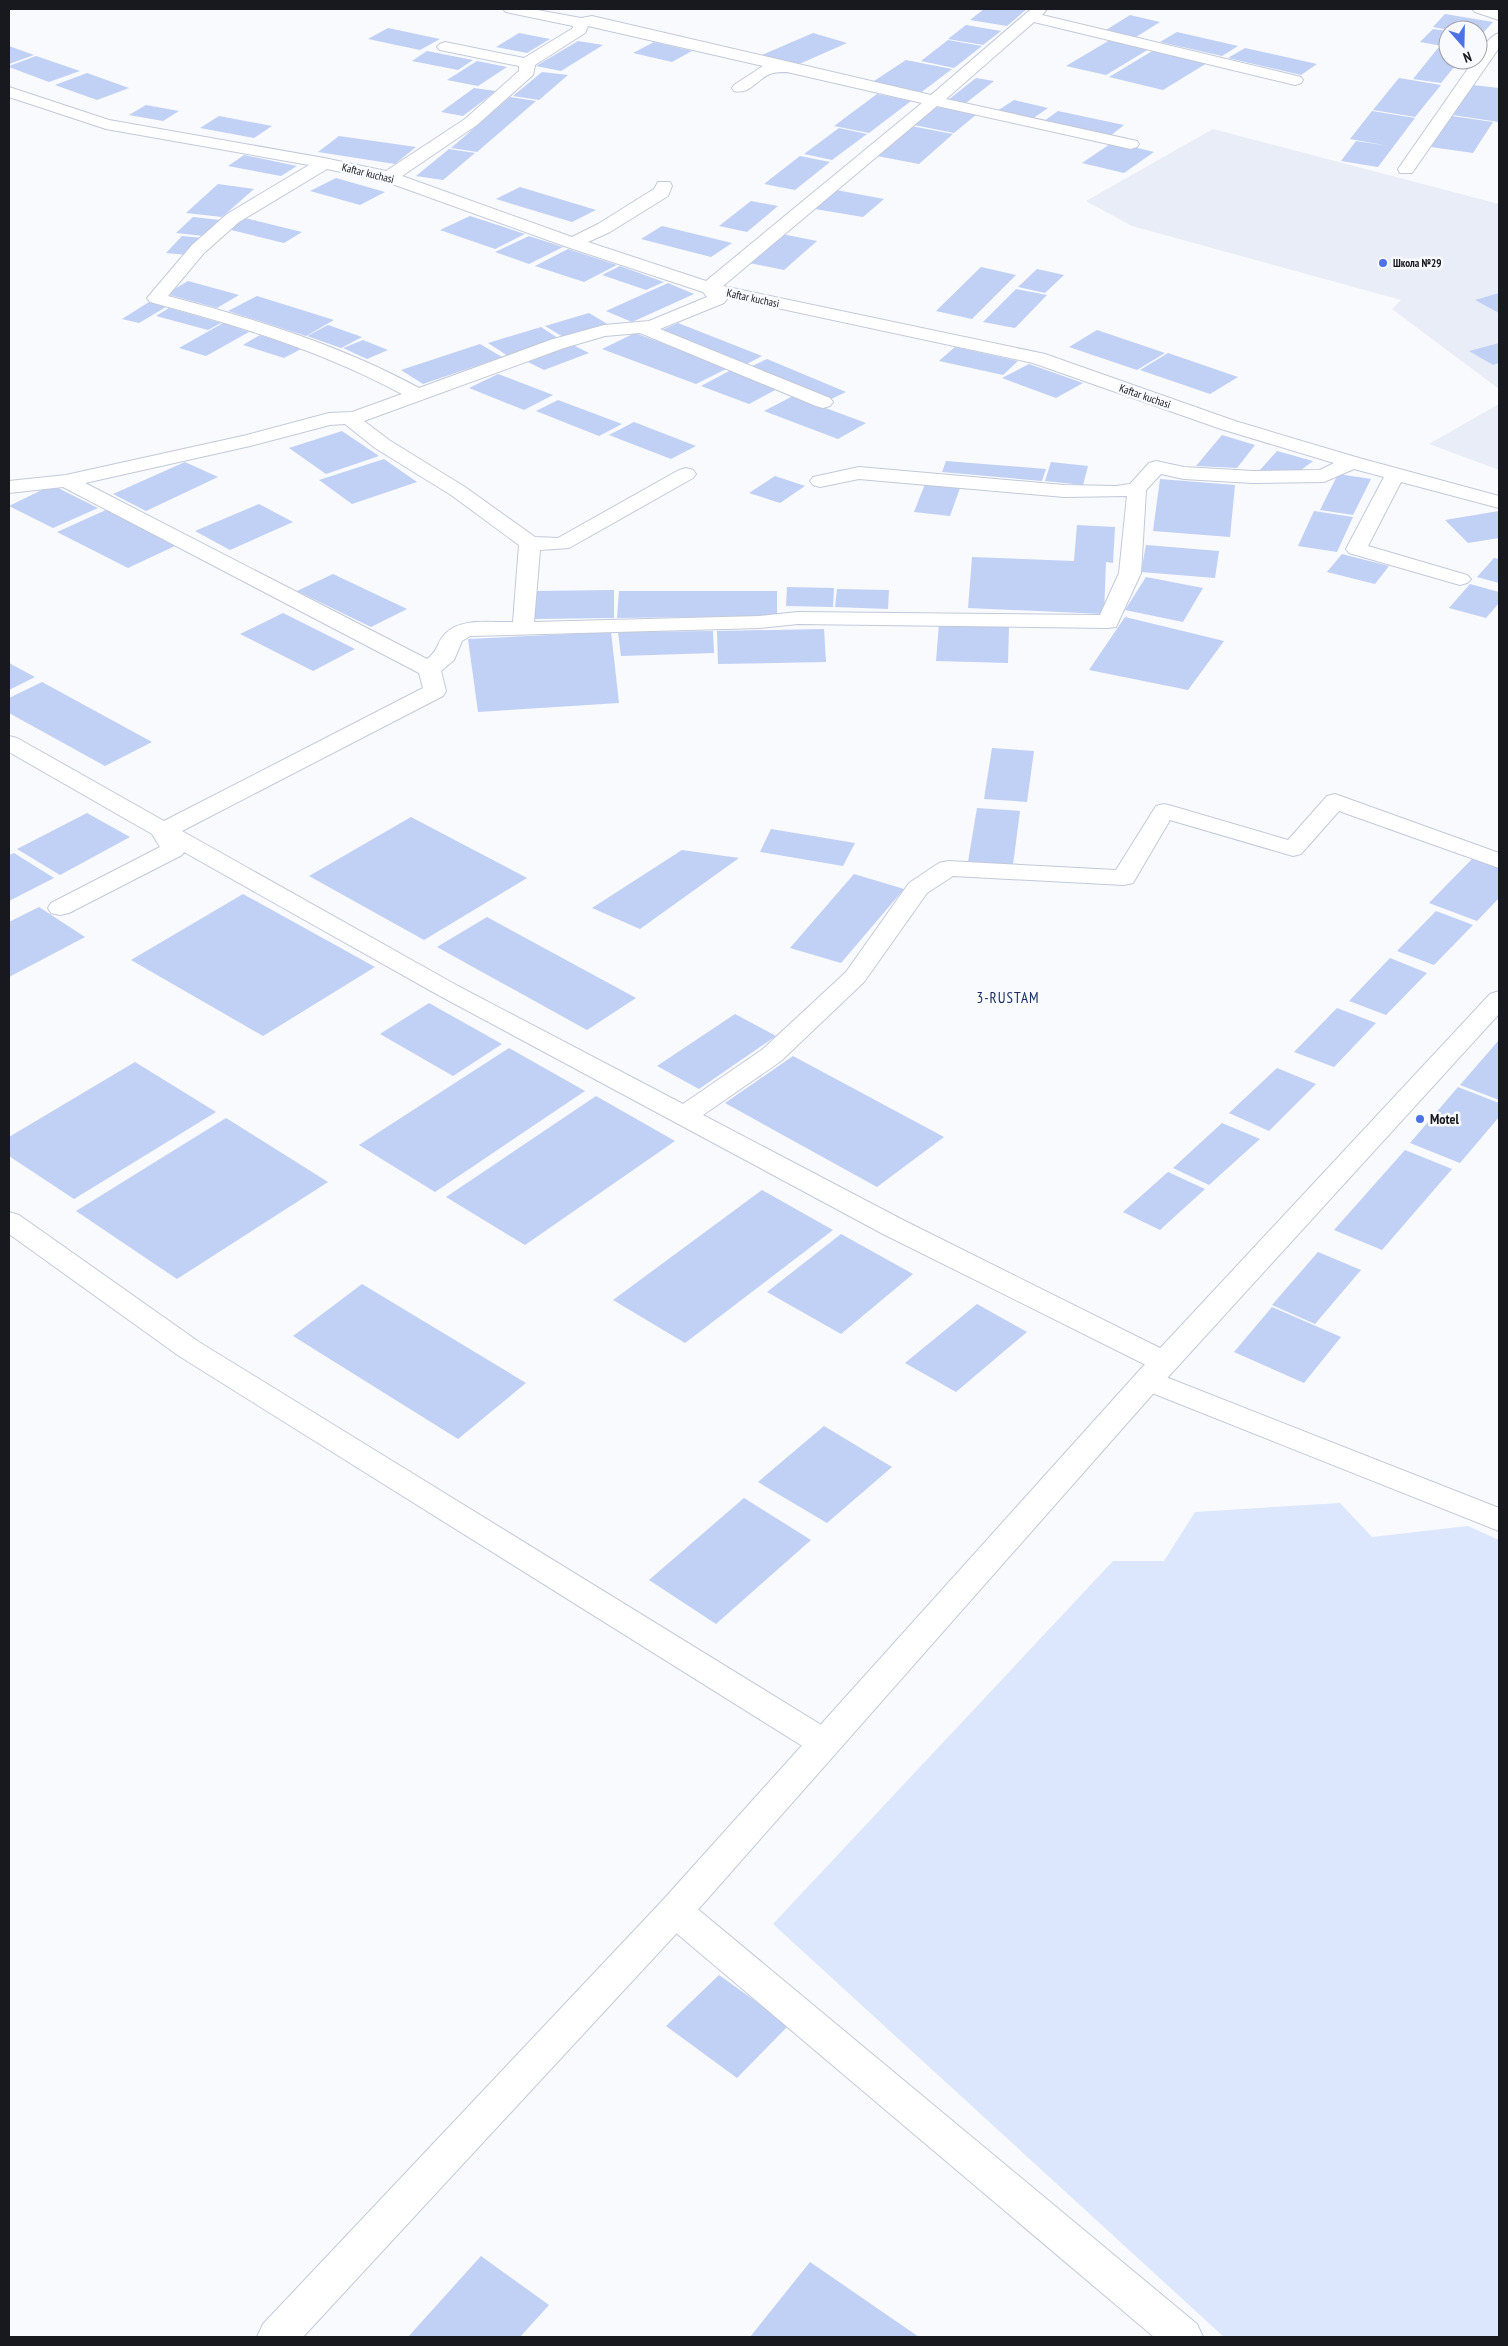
<svg xmlns="http://www.w3.org/2000/svg" width="1508" height="2346" font-family="'PT Sans Narrow',sans-serif">
<rect width="100%" height="100%" fill="#f8fafd"/>
<g fill="#e9edf7">
<path d="M1213,129L1499,204V389L1392,309L1401,300L1132,226L1086,201Z"/>
<path d="M1499,404V470L1429,444Z"/>
</g>
<path fill="#dce6fc" d="M1340,1503L1372,1537L1468,1526L1499,1540V2337H1224L773,1924L1113,1561H1164L1195,1512Z"/>
<g fill="#c1d0f5">
<path d="M984,9H1027L1007,26L970,20Z"/>
<path d="M1445,14L1493,22L1481,35H1478V30H1449L1433,27Z"/>
<path d="M1130,15L1160,22L1136,37L1106,30Z"/>
<path d="M966,25L1001,31L983,45L948,39Z"/>
<path d="M388,28L440,39L420,50L368,39Z"/>
<path d="M1433,29L1448,31V47L1420,42Z"/>
<path d="M1177,32L1238,46L1222,56L1160,42Z"/>
<path d="M519,33L550,39L527,53L496,47Z"/>
<path d="M813,33L847,43L797,65L762,55Z"/>
<path d="M948,40L982,46L954,68L921,61Z"/>
<path d="M1110,40L1149,49L1106,75L1066,66Z"/>
<path d="M578,41L603,45L561,71L536,66Z"/>
<path d="M654,42L692,51L672,62L633,53Z"/>
<path d="M9,46L34,55L9,64Z"/>
<path d="M1245,48L1317,64L1301,75L1228,58Z"/>
<path d="M1438,48L1448,50V60H1460L1441,83L1413,79Z"/>
<path d="M1154,50L1207,63L1163,90L1109,77Z"/>
<path d="M427,51L473,60L458,70L412,61Z"/>
<path d="M36,56L80,71L49,82L9,67V66Z"/>
<path d="M906,60L952,69L919,94L871,83Z"/>
<path d="M477,61L507,67L478,86L447,80Z"/>
<path d="M542,72L568,75L539,100L513,96Z"/>
<path d="M87,73L129,88L97,100L55,85Z"/>
<path d="M976,78L994,81L966,103L948,100Z"/>
<path d="M1399,78L1441,85L1415,117L1373,110Z"/>
<path d="M1473,85L1499,88V122L1452,115Z"/>
<path d="M474,88L496,91L463,116L441,112Z"/>
<path d="M877,94L911,101L869,133L834,126Z"/>
<path d="M510,97L536,101L477,152L451,148Z"/>
<path d="M1014,100L1048,108L1032,119L997,111Z"/>
<path d="M146,105L179,111L163,121L129,115Z"/>
<path d="M937,107L977,114L954,133L914,125Z"/>
<path d="M1058,111L1124,125L1110,136L1044,121Z"/>
<path d="M1372,111L1415,118L1378,167L1341,161L1356,141L1389,146L1350,139Z"/>
<path d="M219,116L272,126L254,138L200,128Z"/>
<path d="M1452,116L1493,122L1473,153L1431,147Z"/>
<path d="M911,126L953,134L919,164L877,156Z"/>
<path d="M839,128L867,134L832,160L804,154Z"/>
<path d="M339,136L416,147L395,164L318,152Z"/>
<path d="M1113,142L1154,152L1124,173L1082,163Z"/>
<path d="M449,149L475,153L443,180L416,176Z"/>
<path d="M244,155L297,166L281,176L228,166Z"/>
<path d="M800,156L830,162L795,190L764,184Z"/>
<path d="M336,178L385,192L360,205L310,191Z"/>
<path d="M218,184L254,189L222,217L186,213Z"/>
<path d="M520,187L596,210L572,222L496,199Z"/>
<path d="M836,190L884,199L863,217L815,209Z"/>
<path d="M751,201L778,206L747,232L719,226Z"/>
<path d="M470,216L525,234L495,249L440,230Z"/>
<path d="M193,217L220,220L204,236L176,233Z"/>
<path d="M245,218L302,232L284,243L227,229Z"/>
<path d="M662,226L732,243L711,257L641,239Z"/>
<path d="M782,234L817,241L784,270L749,263Z"/>
<path d="M182,236L203,238L187,255L166,253Z"/>
<path d="M529,236L563,247L529,264L495,252Z"/>
<path d="M568,249L617,265L584,282L535,266Z"/>
<path d="M620,266L664,282L646,290L602,275Z"/>
<path d="M981,267L1016,275L972,319L936,311Z"/>
<path d="M1037,269L1064,275L1045,293L1018,287Z"/>
<path d="M188,281L239,295L217,308L166,294Z"/>
<path d="M668,283L694,294L632,322L606,311Z"/>
<path d="M1016,289L1047,295L1015,328L983,322Z"/>
<path d="M1499,293V313L1475,300Z"/>
<path d="M257,296L334,320L306,336L228,311Z"/>
<path d="M149,302L166,307L139,323L122,319Z"/>
<path d="M169,308L221,323L208,330L156,316Z"/>
<path d="M589,313L609,325L565,338L545,326Z"/>
<path d="M223,323L249,332L206,356L179,348Z"/>
<path d="M678,323L762,356L745,365L660,331Z"/>
<path d="M328,325L362,337L341,348L307,336Z"/>
<path d="M541,327L561,340L508,356L488,343Z"/>
<path d="M1097,330L1165,353L1137,370L1069,347Z"/>
<path d="M635,333L728,368L696,384L602,349Z"/>
<path d="M260,335L301,349L284,358L243,345Z"/>
<path d="M363,340L388,350L367,359L343,348Z"/>
<path d="M1499,343V363L1493,365L1469,351Z"/>
<path d="M480,344L502,357L423,384L401,370Z"/>
<path d="M573,345L589,353L544,370L528,362Z"/>
<path d="M955,347L1018,361L1003,375L939,361Z"/>
<path d="M1168,353L1238,377L1210,394L1140,370Z"/>
<path d="M767,359L846,392L829,400L750,367Z"/>
<path d="M1029,364L1083,383L1056,398L1002,378Z"/>
<path d="M733,369L781,387L749,404L701,386Z"/>
<path d="M498,374L553,395L524,410L469,388Z"/>
<path d="M793,396L866,423L838,439L764,411Z"/>
<path d="M558,400L622,424L599,436L536,411Z"/>
<path d="M634,422L696,446L671,459L609,435Z"/>
<path d="M342,431L379,456L326,474L289,448Z"/>
<path d="M1222,435L1255,445L1237,468L1196,466Z"/>
<path d="M1277,451L1313,461L1301,470H1260Z"/>
<path d="M384,459L417,482L352,504L319,480Z"/>
<path d="M946,461L1046,469L1042,481L942,472Z"/>
<path d="M185,462L218,477L146,511L113,494Z"/>
<path d="M1051,462L1088,466L1083,485L1045,481Z"/>
<path d="M1338,474L1371,479L1353,515L1320,510Z"/>
<path d="M775,476L805,486L780,503L749,493Z"/>
<path d="M1160,479L1235,485L1230,537L1153,531Z"/>
<path d="M925,484L960,488L950,516L914,512Z"/>
<path d="M52,485L98,508L53,528L9,506Z"/>
<path d="M259,504L293,522L230,550L195,531Z"/>
<path d="M106,510L177,545L128,568L57,532Z"/>
<path d="M1314,511L1353,517L1337,552L1298,546Z"/>
<path d="M1499,511V538L1468,543L1445,520Z"/>
<path d="M1077,525L1115,527L1113,563L1106,562L1104,614L968,608L972,557L1074,561Z"/>
<path d="M1146,545L1219,551L1215,578L1141,572Z"/>
<path d="M1342,554L1389,566L1375,584L1327,572Z"/>
<path d="M1494,558L1499,559V583L1477,577Z"/>
<path d="M333,574L407,609L371,627L297,591Z"/>
<path d="M1146,577L1203,588L1183,622L1125,610Z"/>
<path d="M1470,584L1499,592V603L1486,618L1449,608Z"/>
<path d="M787,587L834,588L833,607L786,606Z"/>
<path d="M837,589L889,590L888,609L835,607Z"/>
<path d="M614,590V618L534,619L535,591Z"/>
<path d="M619,591H777V616L617,618Z"/>
<path d="M283,613L355,649L313,671L240,634Z"/>
<path d="M1125,617L1224,641L1188,690L1089,670Z"/>
<path d="M939,623L1009,626L1008,663L936,661Z"/>
<path d="M824,629L826,662L718,664L717,631Z"/>
<path d="M713,631L714,653L621,656L618,632Z"/>
<path d="M611,632L619,703L478,712L468,639Z"/>
<path d="M9,663L35,677L9,690Z"/>
<path d="M42,682L152,742L105,766L9,713V698Z"/>
<path d="M992,748L1034,751L1027,802L984,799Z"/>
<path d="M977,808L1020,811L1013,865L968,862Z"/>
<path d="M87,813L130,837L60,875L17,849Z"/>
<path d="M411,817L527,878L424,940L309,876Z"/>
<path d="M771,829L855,843L843,866L760,852Z"/>
<path d="M682,850L739,858L640,929L592,908Z"/>
<path d="M14,853L54,878L9,901V855Z"/>
<path d="M1472,859L1499,868V898L1477,921L1429,903Z"/>
<path d="M854,874L904,889L841,963L790,948Z"/>
<path d="M243,894L375,967L263,1036L131,960Z"/>
<path d="M39,907L85,937L9,977V922Z"/>
<path d="M1436,911L1473,925L1434,965L1397,951Z"/>
<path d="M487,917L636,998L587,1030L437,947Z"/>
<path d="M1390,958L1427,973L1386,1015L1349,1001Z"/>
<path d="M429,1003L502,1044L453,1076L380,1034Z"/>
<path d="M1337,1008L1376,1023L1334,1067L1294,1052Z"/>
<path d="M735,1014L776,1036L699,1089L657,1066Z"/>
<path d="M1499,1040V1100L1460,1085Z"/>
<path d="M509,1048L585,1091L435,1192L359,1145Z"/>
<path d="M793,1056L944,1137L877,1187L725,1103Z"/>
<path d="M135,1062L216,1112L74,1199L9,1156V1137Z"/>
<path d="M1277,1068L1316,1084L1269,1131L1229,1113Z"/>
<path d="M1458,1087L1499,1103V1117L1460,1163L1410,1143Z"/>
<path d="M596,1096L675,1141L525,1245L446,1197Z"/>
<path d="M226,1118L328,1182L177,1279L76,1211Z"/>
<path d="M1222,1123L1260,1139L1209,1185L1173,1168Z"/>
<path d="M1405,1150L1452,1169L1382,1250L1334,1230Z"/>
<path d="M1168,1172L1205,1189L1160,1230L1123,1212Z"/>
<path d="M762,1190L833,1230L685,1343L613,1300Z"/>
<path d="M841,1234L913,1274L841,1334L767,1292Z"/>
<path d="M1318,1252L1361,1270L1315,1324L1272,1305Z"/>
<path d="M362,1284L526,1383L458,1439L293,1336Z"/>
<path d="M977,1304L1027,1332L956,1392L905,1363Z"/>
<path d="M1272,1307L1341,1337L1304,1383L1234,1352Z"/>
<path d="M824,1426L892,1467L827,1523L758,1482Z"/>
<path d="M744,1498L811,1540L716,1624L649,1580Z"/>
<path d="M719,1975L789,2025L737,2078L666,2026Z"/>
<path d="M481,2256L549,2305L520,2337H408Z"/>
<path d="M810,2262L919,2337H750Z"/>
</g>
<g fill="none" stroke-linecap="round" stroke-linejoin="round">
<g stroke="#c2c9d9" stroke-width="2">
<g id="minor">
<path d="M503,9H532L581,18L592,16L931,95L1031,9H1047L1042,15L1301,77L1303,80L1301,83L1295,85L1034,22L946,99L1137,141L1139,144L1137,147L1131,149L937,106L723,286L1045,354L1235,421L1359,458L1499,496V508L1401,482L1368,546L1467,575L1471,579L1467,583L1460,585L1453,583L1349,553L1346,549L1384,477L1354,469L1324,482L1253,483L1184,479L1161,474L1146,490L1141,573L1116,627L1108,628L798,624L760,628L470,636L462,641L454,660L441,671L446,691L443,696L182,831L458,986L683,1104L763,1049L846,972L909,883L939,863L948,861L1116,870L1156,806L1164,804L1172,806L1288,840L1327,796L1335,794L1499,853V868L1339,811L1301,854L1293,856L1170,820L1133,883L1124,885L953,876L927,893L864,982L781,1061L703,1115L903,1220L1174,1355L1179,1362L1174,1369L1164,1372L1154,1369L883,1234L440,996L184,852L182,855L69,913L60,915L51,913L48,908L51,903L160,847L152,834L9,752V736L17,738L164,821L423,688L419,673L63,487L9,493V481L66,475L247,435L329,413L352,412L402,394C322,351 237,325 150,302L147,298L192,245L227,214L309,165L106,129L9,97V87L109,120L324,158L386,171L465,119L519,71V66L440,50L437,47L440,44L445,42L524,58L573,28V26L506,12ZM588,26L763,66L734,85L732,88L734,91C750,95 757,79 770,74C775,72 782,72 787,72L922,103L706,281L588,242L610,232L668,196L672,186L670,182H658L654,189L598,224L572,237L402,176L477,125L533,75L535,65L585,33ZM327,169L384,181L567,247L703,292L707,297L649,321L604,325L550,340L419,388C340,345 255,319 168,296L204,253L239,222ZM726,297L1033,363L1221,429L1334,463L1320,470L1253,471L1184,467L1156,461L1149,463L1130,484L1116,486L1064,485L859,467L813,477L810,481L813,485L820,487L859,479L1064,497L1127,496L1119,573L1100,615L798,612L760,616L534,622L540,550L569,548L693,478L696,474L693,470L686,468L679,470L558,538L535,537L465,487L389,440L364,421L564,348L605,336L640,333L816,406L823,408L830,406L833,402L830,398L660,329L724,303L727,299ZM345,424L375,448L451,495L519,545L513,622C492,623 460,617 445,634C436,643 440,649 427,659L85,483L250,446L330,425Z"/>
<path d="M1472,9H1493L1499,11V20L1475,12Z"/>
<path d="M1499,33V48L1412,173H1400L1398,169L1474,60H1478C1478,51 1490,36 1499,33Z"/>
<path d="M9,1212L19,1215L199,1342L836,1734L841,1743L836,1752L824,1756L812,1752L179,1356L9,1234Z"/>
<path d="M1148,1370L1499,1508V1531L1137,1387L1133,1380L1137,1373Z"/>
<path d="M675,1896L688,1901L1197,2324L1203,2337H1154L662,1921L657,1911L662,1901Z"/>
</g>
</g>
<g stroke="#c2c9d9" stroke-width="2">
<path id="secondary" d="M1499,991V1014L1159,1387L688,1921L303,2337H257L263,2324L662,1901L1137,1373L1490,994Z"/>
</g>
<use href="#minor" fill="#fff" fill-rule="evenodd"/>
<use href="#secondary" fill="#fff" fill-rule="evenodd"/>
</g>
<g fill="#4d72e6" stroke="#f8fafd" stroke-width="2">
<circle cx="1383" cy="263" r="5"/>
<circle cx="1420" cy="1119" r="5"/>
</g>
<g text-anchor="middle" dominant-baseline="central" stroke-width="5" stroke-linejoin="round" paint-order="stroke">
<g font-size="11" fill="#17191f" stroke="#f8fafd">
<text transform="translate(368 173) rotate(14)">Kaftar kuchasi</text>
<text transform="translate(753 298) rotate(12)">Kaftar kuchasi</text>
<text transform="translate(1145 396) rotate(19)">Kaftar kuchasi</text>
</g>
<g font-size="11" font-weight="bold" fill="#17191f" stroke="#f8fafd" text-anchor="start">
<text x="1393" y="263">Школа №29</text>
</g>
<g font-size="14" font-weight="bold" fill="#17191f" stroke="#f8fafd" text-anchor="start">
<text x="1430" y="1119">Motel</text>
</g>
<g font-size="15" letter-spacing="1" fill="#1a2c63" stroke="#f8fafd">
<text x="1008" y="997">3-RUSTAM</text>
</g>
</g>
<rect width="1508" height="2346" fill="none" stroke="#17191f" stroke-width="20"/>
<g transform="translate(1463 45) rotate(160)"><circle r="24" fill="#f8fafd" stroke="#9ea0a4"/>
<path d="M0-4L9 19L0 12L-9 19Z" fill="#4d72e6"/>
<text y="-8" font-size="14" font-weight="bold" text-anchor="middle" fill="#17191f">N</text>
</g>
</svg>
